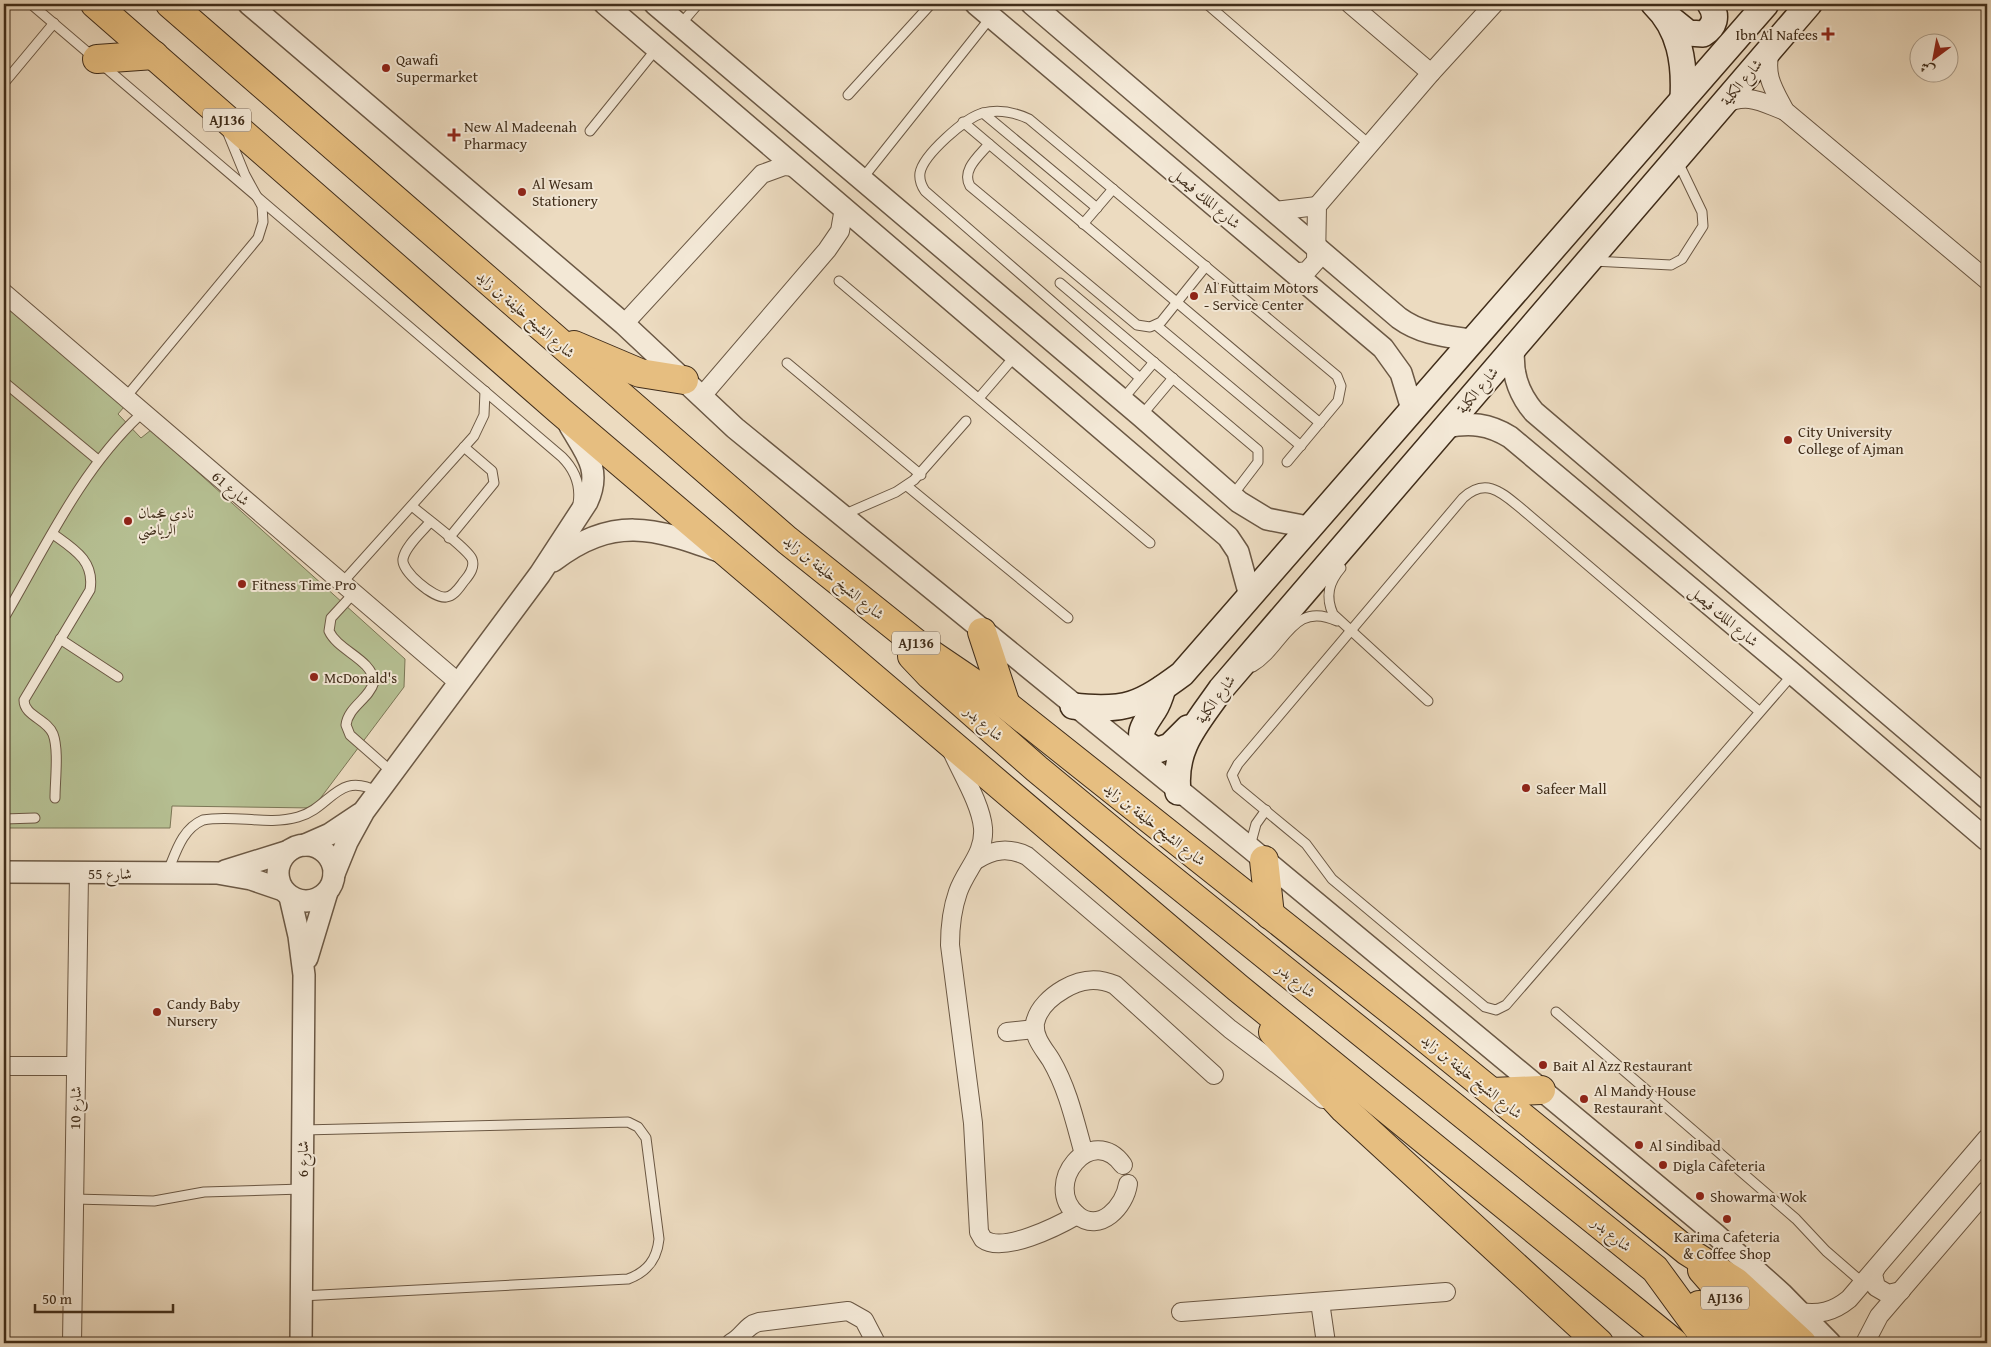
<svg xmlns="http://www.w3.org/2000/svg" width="1991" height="1347" font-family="'Gentium Book Plus',Amiri,serif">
<rect width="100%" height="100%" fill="#ecdbc0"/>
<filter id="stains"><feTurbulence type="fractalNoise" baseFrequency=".004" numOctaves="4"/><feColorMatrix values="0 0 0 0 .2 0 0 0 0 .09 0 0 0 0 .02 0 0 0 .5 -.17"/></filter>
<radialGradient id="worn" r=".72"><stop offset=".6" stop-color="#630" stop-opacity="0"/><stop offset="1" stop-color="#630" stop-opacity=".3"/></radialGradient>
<path fill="#b6c093" stroke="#7b7656" d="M4,305L124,407L118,414L141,438L151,430L405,659L404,687L313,808L172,806L170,828H4Z"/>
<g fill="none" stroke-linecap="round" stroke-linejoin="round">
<g stroke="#6b5844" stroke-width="11">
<g id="service">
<path d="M31,4L562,457C575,470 581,486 578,504"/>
<path d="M1207,4L1370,145"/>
<path d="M680,25L698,4"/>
<path d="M4,83L54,23"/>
<path d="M848,95L931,4"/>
<path d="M983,113L1097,208"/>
<path d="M963,122L1320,423"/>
<path d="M590,131L657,48"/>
<path d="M989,144C979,156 961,170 970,186L1137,325L1150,327L1161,322L1206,266"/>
<path d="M862,179L991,17"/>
<path d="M1083,224L1113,189"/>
<path d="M1593,261L1671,265L1682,259L1703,226L1702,212L1678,162"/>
<path d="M839,281L1150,543"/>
<path d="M1060,283L1258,450V462L1232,496"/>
<path d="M1156,325L1301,446"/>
<path d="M787,363L921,475"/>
<path d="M1140,378L925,191C921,185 919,180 920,173C923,155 966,117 983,113C999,109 1014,112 1029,119L1337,376L1341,386L1338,401L1287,462"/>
<path d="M4,382L98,460"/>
<path d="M126,397L258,238L263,222L262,206L245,175L227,131"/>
<path d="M979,398L1015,356"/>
<path d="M1122,400L1154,362"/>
<path d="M1141,416L1173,378"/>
<path d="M907,486L1068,618"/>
<path d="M412,506C423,516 467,548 472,559C475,567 470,574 465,580C460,586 455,596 446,597C434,599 401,571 403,559C405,546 423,531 430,522"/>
<path d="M843,515L896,492L914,480L966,421"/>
<path d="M53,534C74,549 95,561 90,590L24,700C24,716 47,719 53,734C59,750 55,780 55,798"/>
<path d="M449,538L494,483L492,471L464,447"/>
<path d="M1341,568C1329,582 1325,596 1333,614L1428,701"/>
<path d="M342,583L474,436L484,415L485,391"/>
<path d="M354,593L331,618L329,631C338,651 372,659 374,682C369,699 348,707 346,725L350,735L392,772"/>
<path d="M4,618C45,548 80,471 140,415L145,414"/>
<path d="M60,639L118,677"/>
<path d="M1253,667C1285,648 1292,600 1337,621"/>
<path d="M1760,712L1523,510C1503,494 1487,476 1463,498L1238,764L1232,775L1237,787L1306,844L1332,879L1485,1007L1496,1010L1506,1005L1793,674"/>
<path d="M4,819L35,818"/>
<path d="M1250,846L1256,824L1266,810"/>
<path d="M168,871C176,852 182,829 203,820C234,814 267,826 298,817C331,808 338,770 378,792"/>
<path d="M1556,1012L1796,1219L1826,1251L1863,1283"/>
<path d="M74,1199L154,1201L204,1192L302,1189"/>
<path d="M301,1296L628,1279C647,1272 657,1260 659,1239L646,1138L638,1127L628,1122L303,1130"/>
</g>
</g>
<g stroke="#6b5844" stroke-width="20">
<g id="minor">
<path d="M1350,4L1431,73"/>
<path d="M1770,50C1764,76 1773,88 1785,111L1987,280"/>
<path d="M1722,105C1748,92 1761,102 1785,111"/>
<path d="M1275,211L1317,206"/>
<path d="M1294,273L1307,271L1316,261L1317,206L1431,73L1494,4"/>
<path d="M4,293L459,683"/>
<path d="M624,324L762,174L784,166L795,167"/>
<path d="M701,397L827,250L840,231L844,208"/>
<path d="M951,749C961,772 981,804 983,828C985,854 966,869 958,892C952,909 950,927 950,945L973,1123L979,1232L983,1239C1003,1254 1058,1226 1077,1215"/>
<path d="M976,860C993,849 1009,847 1027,856L1230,1029L1323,1099"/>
<path d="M1007,1032L1035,1029"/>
<path d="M4,1066H76"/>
<path d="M1084,1154C1075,1122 1068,1089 1051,1060C1044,1049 1033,1037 1035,1023C1038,1008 1052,996 1064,989C1081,979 1097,977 1115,985L1214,1075"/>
<path d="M1123,1165C1092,1122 1041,1184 1077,1215C1100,1234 1125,1206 1128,1184"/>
<path d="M1876,1268L1873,1274L1876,1287L1888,1294L1901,1291"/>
<path d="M1320,1302L1326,1343"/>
<path d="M1181,1312L1446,1292"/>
<path d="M1799,1312C1819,1315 1833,1312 1849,1299L1987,1138"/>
<path d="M72,1343L79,874"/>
<path d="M731,1343C743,1337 746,1325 759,1322L848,1311L864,1320L876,1343"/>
<path d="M1865,1343L1879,1316L1987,1190"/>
</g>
</g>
<g stroke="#6b5844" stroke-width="24">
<g id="tertiary">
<path d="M249,4L624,324L735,428L1250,848L1715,1234L1782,1294L1830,1343"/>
<path d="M605,4L1228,537L1238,552L1250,596"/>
<path d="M655,4L1141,416L1239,502L1267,519L1308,527"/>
<path d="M976,4L1383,348L1401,373L1412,409"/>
<path d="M1032,4L1399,318C1421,334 1445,336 1471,340"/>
<path d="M1514,345C1511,371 1517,392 1534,412L1987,798"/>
<path d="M1446,427C1470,422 1489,424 1510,437L1793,674L1987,840"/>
<path d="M553,561C613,515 654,528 719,551"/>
<circle cx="306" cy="873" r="28"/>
<path d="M305,845L330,834L360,814"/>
<path d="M225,871L286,852"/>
<path d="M4,872L217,873L251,879L283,890"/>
<path d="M334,874L347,842L364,811L540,574L587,502C602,470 586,453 570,426"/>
<path d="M290,897L299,936L304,975L301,1343"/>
<path d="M307,958L327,892"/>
</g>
</g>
<g stroke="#402d1a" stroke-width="28">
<g id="secondary">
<path d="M1654,4C1680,29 1685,63 1683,98"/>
<path d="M1667,16L1688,33L1703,34C1715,27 1718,16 1710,4"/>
<path d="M1163,688C1161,695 1158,704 1154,710C1143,727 1131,740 1158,750L1170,746L1188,728"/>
<path d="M1073,706C1126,712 1140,705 1182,674L1766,4"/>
<path d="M1178,792C1173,747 1197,724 1221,689L1809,4"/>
</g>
</g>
<g stroke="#402d1a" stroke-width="30">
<g id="primary">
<path d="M95,4L560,411L1238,988L1674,1343"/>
<path d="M170,4L787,540L922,648L1006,705L1408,1024L1687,1251L1736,1282L1802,1343"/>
<path d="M97,59L154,55"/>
<path d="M574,345L640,373L684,380"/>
<path d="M982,632L1006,705"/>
<path d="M912,656L930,675L1037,769L1129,845L1655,1269L1709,1343"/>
<path d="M1264,860L1270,915"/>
<path d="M1273,1032L1344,1109L1599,1343"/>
<path d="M1492,1092L1541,1090"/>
<path d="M1702,1270L1766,1343"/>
<path d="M1699,1305L1735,1343"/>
</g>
</g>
<use href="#service" stroke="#f3e8d6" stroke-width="9"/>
<use href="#minor" stroke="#f3e8d6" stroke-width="18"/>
<use href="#tertiary" stroke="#f3e8d6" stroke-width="21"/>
<use href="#secondary" stroke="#f3e8d6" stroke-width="25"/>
<use href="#primary" stroke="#e6be80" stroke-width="28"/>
</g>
<g fill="#8f2418" stroke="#f3e8d6" stroke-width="2">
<path d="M1825.5 26.5h5v5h5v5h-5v5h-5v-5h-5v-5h5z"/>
<circle cx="386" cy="68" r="5"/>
<path d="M451.5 127.5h5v5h5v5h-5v5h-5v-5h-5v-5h5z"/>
<circle cx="522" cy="192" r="5"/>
<circle cx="1194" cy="296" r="5"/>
<circle cx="1788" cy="440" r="5"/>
<circle cx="128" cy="521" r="5"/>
<circle cx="242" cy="584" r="5"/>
<circle cx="314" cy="677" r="5"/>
<circle cx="1526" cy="788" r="5"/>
<circle cx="157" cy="1012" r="5"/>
<circle cx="1543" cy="1065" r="5"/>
<circle cx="1584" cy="1099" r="5"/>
<circle cx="1639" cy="1145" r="5"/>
<circle cx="1663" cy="1165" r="5"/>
<circle cx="1700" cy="1196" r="5"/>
<circle cx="1727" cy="1219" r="5"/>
</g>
<g text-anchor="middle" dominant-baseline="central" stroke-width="4" stroke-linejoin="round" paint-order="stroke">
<g fill="#f3e8d6" stroke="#766552" stroke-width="1">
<rect x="203" y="108.5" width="48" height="23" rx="4"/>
<rect x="892" y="631.5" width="48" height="23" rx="4"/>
<rect x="1701" y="1286.5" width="48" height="23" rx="4"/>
</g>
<g font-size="14" font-weight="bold" fill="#402d1a">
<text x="227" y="120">AJ136</text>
<text x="916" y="643">AJ136</text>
<text x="1725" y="1298">AJ136</text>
</g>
<g font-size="15" fill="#402d1a" stroke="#f3e8d6" text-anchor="start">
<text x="1818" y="34" text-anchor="end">Ibn Al Nafees</text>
<text x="396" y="59">Qawafi<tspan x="396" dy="17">Supermarket</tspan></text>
<text x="464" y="126">New Al Madeenah<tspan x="464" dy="17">Pharmacy</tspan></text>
<text x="532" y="183">Al Wesam<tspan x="532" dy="17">Stationery</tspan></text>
<text x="1204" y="287">Al Futtaim Motors<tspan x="1204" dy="17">- Service Center</tspan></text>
<text x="1798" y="431">City University<tspan x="1798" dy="17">College of Ajman</tspan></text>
<text x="138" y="512">نادي عجمان<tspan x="138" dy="17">الرياضي</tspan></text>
<text x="252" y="584">Fitness Time Pro</text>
<text x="324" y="677">McDonald's</text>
<text x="1536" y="788">Safeer Mall</text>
<text x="167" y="1003">Candy Baby<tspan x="167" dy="17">Nursery</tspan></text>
<text x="1553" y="1065">Bait Al Azz Restaurant</text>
<text x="1594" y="1090">Al Mandy House<tspan x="1594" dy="17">Restaurant</tspan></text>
<text x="1649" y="1145">Al Sindibad</text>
<text x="1673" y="1165">Digla Cafeteria</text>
<text x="1710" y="1196">Showarma Wok</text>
<text x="1727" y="1236" text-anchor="middle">Karima Cafeteria<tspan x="1727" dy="17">&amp; Coffee Shop</tspan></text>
</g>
<g font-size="15" fill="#402d1a" stroke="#f3e8d6">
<text transform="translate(1741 82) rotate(-50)">شارع الكلية</text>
<text transform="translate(1206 198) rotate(40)">شارع الملك فيصل</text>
<text transform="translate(526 314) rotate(41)">شارع الشيخ خليفة بن زايد</text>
<text transform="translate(1477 390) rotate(-50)">شارع الكلية</text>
<text transform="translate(231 488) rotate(41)">شارع 61</text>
<text transform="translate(834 577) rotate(39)">شارع الشيخ خليفة بن زايد</text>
<text transform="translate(1724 616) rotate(40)">شارع الملك فيصل</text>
<text transform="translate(1215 699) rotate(-54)">شارع الكلية</text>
<text transform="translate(984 723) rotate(41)">شارع بدر</text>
<text transform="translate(1155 824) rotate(38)">شارع الشيخ خليفة بن زايد</text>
<text x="110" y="873">شارع 55</text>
<text transform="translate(1296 980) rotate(39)">شارع بدر</text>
<text transform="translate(1472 1076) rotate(39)">شارع الشيخ خليفة بن زايد</text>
<text transform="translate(75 1108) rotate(-89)">شارع 10</text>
<text transform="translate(302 1159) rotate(-90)">شارع 6</text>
<text transform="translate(1612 1234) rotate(39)">شارع بدر</text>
</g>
</g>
<rect width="1991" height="1347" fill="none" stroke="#ecdbc0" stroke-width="20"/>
<rect x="5" y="5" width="1981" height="1337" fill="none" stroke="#402d1a" stroke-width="2.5"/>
<rect x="10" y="10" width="1971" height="1327" fill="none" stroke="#402d1a"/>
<g transform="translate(1934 58) rotate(212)"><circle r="24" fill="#f3e8d6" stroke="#ab9d8b"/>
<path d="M0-4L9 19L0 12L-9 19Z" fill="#8f2418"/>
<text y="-8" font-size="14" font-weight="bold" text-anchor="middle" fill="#402d1a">ش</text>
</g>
<path d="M35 1304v8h138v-8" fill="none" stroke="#402d1a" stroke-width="2.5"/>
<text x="42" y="1304" font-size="15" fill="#402d1a" stroke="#f3e8d6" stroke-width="4" paint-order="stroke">50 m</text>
<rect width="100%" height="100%" filter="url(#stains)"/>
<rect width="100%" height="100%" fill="url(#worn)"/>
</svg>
